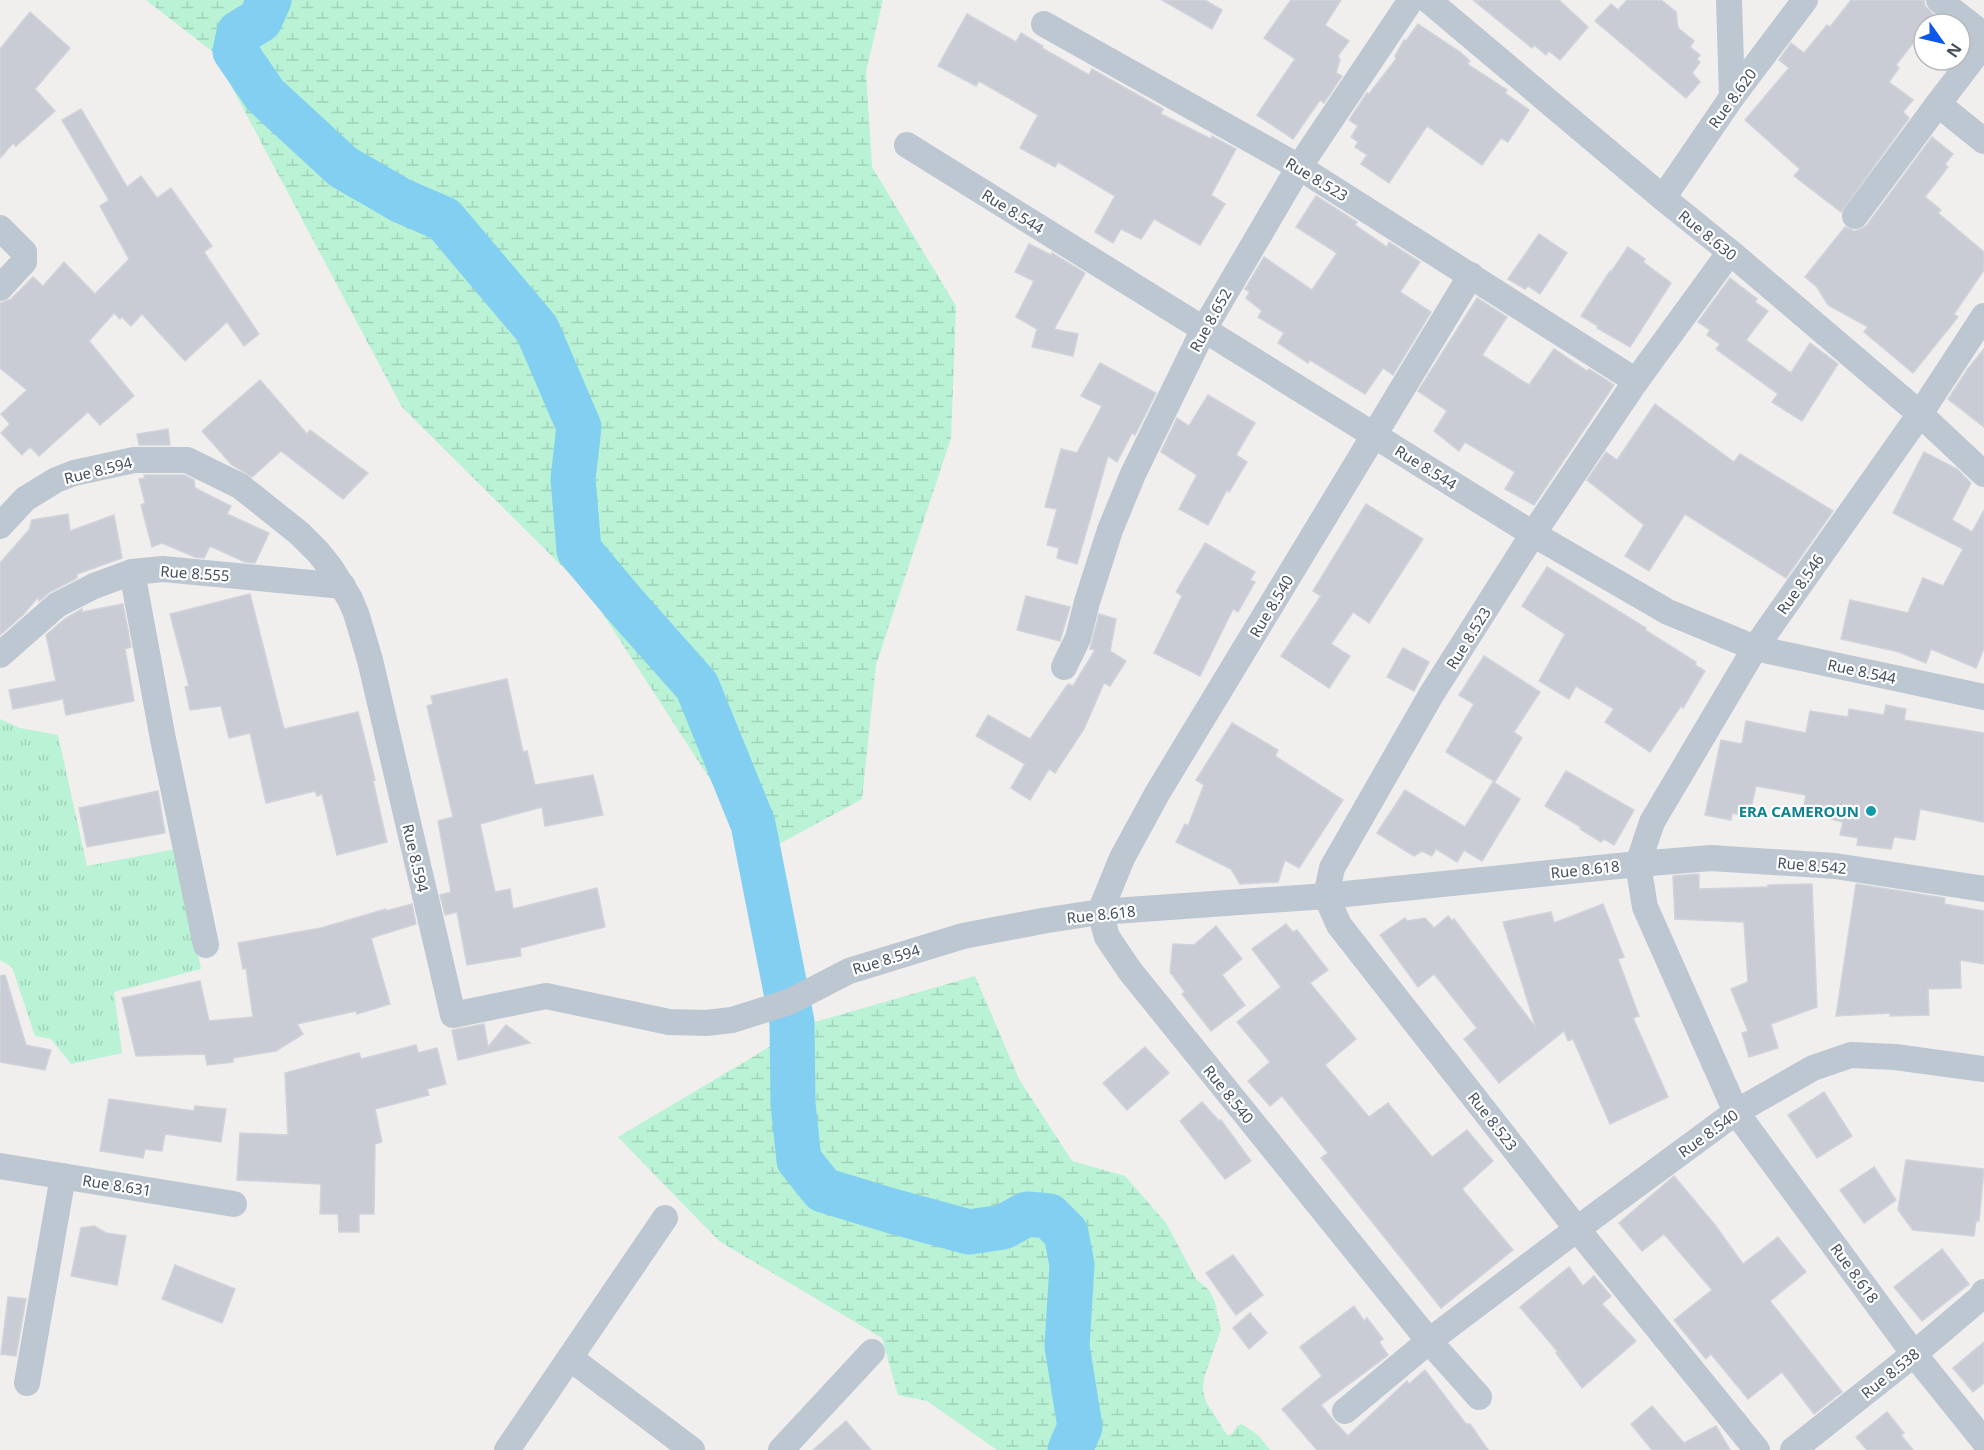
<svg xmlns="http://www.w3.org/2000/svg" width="1984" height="1450" font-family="'Noto Sans',sans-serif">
<defs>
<pattern id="grass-tufts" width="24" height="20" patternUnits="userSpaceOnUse" patternTransform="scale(1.5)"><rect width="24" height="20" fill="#b9f2d5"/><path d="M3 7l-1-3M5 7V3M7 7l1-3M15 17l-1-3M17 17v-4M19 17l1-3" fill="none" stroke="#a0d1b9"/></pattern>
<pattern id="wetland-marsh" width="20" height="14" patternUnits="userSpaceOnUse" patternTransform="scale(1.5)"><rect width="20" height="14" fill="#b9f2d5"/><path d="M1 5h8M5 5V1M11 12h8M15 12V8" fill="none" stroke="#a0d1b9"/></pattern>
</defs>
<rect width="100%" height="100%" fill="#f1eeee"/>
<path fill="url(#grass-tufts)" d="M0,719L20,728L58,735L87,866L176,849L201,969L114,992L122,1053L71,1064L51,1039L35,1036L12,967L0,960Z"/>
<g fill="url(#wetland-marsh)">
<path d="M146,0H883L866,71L872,167L956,306L951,438L876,665L862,799L759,855L590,594L402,407L213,52Z"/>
<path d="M975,976L1019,1079L1072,1161L1125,1176L1166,1223L1196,1279L1209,1290L1215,1302L1221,1329L1204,1378L1203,1390L1206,1402L1227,1435L1232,1434L1237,1426L1242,1424L1258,1435L1270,1450H997L927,1401L898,1395L882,1338L719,1241L618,1137L808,1024Z"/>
</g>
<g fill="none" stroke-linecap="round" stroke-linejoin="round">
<path stroke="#83cff1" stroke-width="45" d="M269,0L260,20L239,33L235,51L265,95L343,167L402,201L444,219L537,329L579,427L573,479L579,550L626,606L697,686L753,824L792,1022L793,1104L799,1160L823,1190L892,1211L969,1232L1003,1227L1027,1214L1049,1216L1066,1233L1072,1265L1067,1346L1080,1427L1070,1450"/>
</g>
<g fill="#c9ccd4" stroke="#d1d3da" stroke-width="1.5">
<path d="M1162,0H1205L1222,10L1212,29Z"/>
<path d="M1291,0H1341L1325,25L1349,41L1338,56L1340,60L1336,73L1342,76L1324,103L1320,100L1293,139L1257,115L1295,59L1264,38Z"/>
<path d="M1473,0H1559L1588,27L1560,60L1549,51L1546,55L1534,45L1532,48Z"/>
<path d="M1627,0H1661L1676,12L1678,28L1694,41L1690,47L1700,55L1697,59L1700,62L1692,73L1700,82L1686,98L1595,21L1611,4L1618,10Z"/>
<path d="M1851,0H1924L1925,6L1935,16L1928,24H1924V29L1896,65L1899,68L1889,82L1913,100L1903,112L1909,118L1841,212L1794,176L1800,169L1745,120L1789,68L1779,60L1791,43L1804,53L1827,25L1830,27Z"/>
<path d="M30,12L70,48L35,89L55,111L16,146L13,143L0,158V49Z"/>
<path d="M967,14L1016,42L1021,33L1043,46L1042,48L1089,75L1092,69L1163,109L1161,114L1211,139L1212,136L1236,149L1211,195L1225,204L1200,245L1154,219L1141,239L1121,229L1113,243L1095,232L1115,196L1058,162L1055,167L1020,148L1038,115L979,81L976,86L938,66Z"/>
<path d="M1418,24L1460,52L1470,61L1467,64L1507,90L1505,93L1529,110L1508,142L1501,138L1482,165L1427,126L1389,183L1361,164L1367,155L1355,147L1358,142L1351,137L1358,126L1349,120L1367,93L1369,94L1396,59L1395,56L1404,40L1406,41Z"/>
<path d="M81,109L127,187L141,176L157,198L171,188L212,246L204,252L259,334L244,346L227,322L185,361L142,314L131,326L122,317L120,319L114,313L89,341L134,396L100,425L88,412L39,456L30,447L22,455L1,433L10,424L1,414L27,390L0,368V303L11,299L33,277L43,286L64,262L95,294L129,259L100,206L109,200L62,120Z"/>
<path d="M1932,137L1953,154L1945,164L1948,167L1925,197L1941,210L1938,213L1984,252V270L1954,314L1958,317L1913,373L1864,332L1868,327L1828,305L1817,287L1805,277L1845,227L1854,231L1861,229L1867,225Z"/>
<path d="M1316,196L1357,222L1355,225L1387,247L1389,242L1420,262L1400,292L1431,312L1393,375L1383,368L1365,394L1310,360L1308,363L1278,343L1284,333L1258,317L1262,311L1246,298L1250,292L1245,289L1264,257L1312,290L1337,253L1296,227Z"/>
<path d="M1539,234L1567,253L1540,294L1528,286L1525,289L1508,279Z"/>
<path d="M1029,244L1051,255L1052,253L1085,273L1054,329L1078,334L1073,356L1032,347L1037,329L1016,317L1034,281L1015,272Z"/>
<path d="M1628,247L1645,259L1643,262L1671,283L1630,347L1597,328L1598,326L1581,316L1610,271L1611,272Z"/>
<path d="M1730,278L1757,299L1755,302L1768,311L1746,340L1791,373L1810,343L1838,364L1802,421L1772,402L1778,394L1716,349L1720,344L1707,335L1710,330L1698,322Z"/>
<path d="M1477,298L1507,317L1482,355L1529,385L1554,349L1587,371L1589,369L1614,385L1534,505L1505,489L1515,472L1465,442L1459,451L1434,431L1447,411L1418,391Z"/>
<path d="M1984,349V427L1948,399L1967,370Z"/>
<path d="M1100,363L1156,393L1135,435L1132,433L1117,462L1108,456L1077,564L1057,558L1059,548L1047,545L1057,509L1045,507L1061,449L1077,453L1102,406L1081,396Z"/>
<path d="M260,380L307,434L310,430L368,473L343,499L281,451L252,477L232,465L202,431Z"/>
<path d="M1208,395L1255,423L1236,455L1247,462L1229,492L1227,490L1208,525L1179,509L1197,475L1161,452L1177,418L1189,426Z"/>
<path d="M1655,404L1734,462L1740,454L1833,511L1786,578L1685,514L1649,571L1625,556L1644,525L1587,480L1606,452L1617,460Z"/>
<path d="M168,429L170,445H139L137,434Z"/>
<path d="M1924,452L1957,469L1971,483L1952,520L1972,532L1984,510V648L1976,668L1931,649L1926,663L1899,652L1841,639L1850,600L1908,613L1923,578L1943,586L1963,549L1893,513Z"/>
<path d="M144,475H184L194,480L195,488L231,506L227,514L269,533L255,563L245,562L210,546L204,558L195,557L162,543L152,547L141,505L145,503L139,479L145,478Z"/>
<path d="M1366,504L1423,539L1369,623L1353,612L1331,644L1350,656L1329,688L1281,656L1321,596L1313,591Z"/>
<path d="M68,514L70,531L114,515L122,558L77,574V578L50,592L39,601L38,597L23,615L0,635V563L29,530L32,520Z"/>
<path d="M1205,543L1255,572L1250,580L1255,582L1238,612L1233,609L1200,676L1154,653L1182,596L1176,592Z"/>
<path d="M1547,567L1646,628L1645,630L1696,662L1695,665L1705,671L1683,708L1681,706L1650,752L1605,722L1614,709L1576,686L1569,699L1539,681L1565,634L1522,606Z"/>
<path d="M250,594L284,729L358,712L375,780L373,781L387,842L337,855L322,794L317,796L315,791L266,803L250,733L229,738L221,706L190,710L185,687L189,686L170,614Z"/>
<path d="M1026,596L1070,607L1060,641L1017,630Z"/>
<path d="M123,604L131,647L125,649L134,701L66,715L63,699L13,709L9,690L56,681L46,635L66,618L82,609V612Z"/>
<path d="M1099,614L1116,619L1110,651L1126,661L1110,686L1104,683L1084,729L1055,773L1049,769L1030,800L1011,788L1025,764L976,736L988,715L1030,739L1068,684L1073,686L1095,650L1090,649Z"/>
<path d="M1403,648L1429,662L1414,691L1387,677Z"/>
<path d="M1484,656L1540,692L1514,732L1522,738L1495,782L1446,752L1474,704L1459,695Z"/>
<path d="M507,679L523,752L527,751L535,785L593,775L603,815L545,826L542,807L480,824L495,892L510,889L513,909L597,888L605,927L520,948L521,956L467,965L457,912L445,915L440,895L451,892L438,821L453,817L427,706L433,704L431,696Z"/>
<path d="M1886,705L1906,709L1904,720L1984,733V822L1920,809L1915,840L1894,837L1891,849L1857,845L1858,838L1840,835L1843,822L1803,812L1806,795L1756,786L1749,817L1732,813L1731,820L1705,815L1721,740L1742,744L1746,721L1806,733L1810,711L1848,717L1849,709L1884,715Z"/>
<path d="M1232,723L1278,750L1275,756L1343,800L1299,868L1285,860L1278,882L1240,884L1231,869L1176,842L1185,824L1188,826L1204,785L1196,780Z"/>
<path d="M1566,771L1634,810L1614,845L1604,839L1601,842L1580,829L1581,827L1545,806Z"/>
<path d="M1493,782L1520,799L1482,861L1464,850L1457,862L1436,849L1432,856L1422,851L1414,856L1377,833L1405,790L1465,827Z"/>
<path d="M158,791L165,833L87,847L79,808Z"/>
<path d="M1699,874V889L1768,887V885L1812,884L1817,1007L1771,1024L1778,1048L1749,1057L1742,1033L1748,1031L1731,989L1748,982L1744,922L1675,919L1673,876Z"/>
<path d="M1856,884L1945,898L1944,904L1984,911V964L1960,960L1961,988L1928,989L1929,1015L1890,1016V1013L1836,1016Z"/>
<path d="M412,904L416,924L371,938L390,1004L357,1014L356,1011L297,1024L303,1034L276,1051L233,1058V1062L207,1065L205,1054L136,1056L122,998L200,981L209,1021L253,1017L246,968L243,969L238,943L321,928L386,909V911Z"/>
<path d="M1603,904L1624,957L1618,959L1639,1016L1633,1018L1668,1097L1610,1124L1573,1039L1568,1041L1564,1031L1499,1083L1464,1039L1477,1028L1434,974L1418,987L1380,935L1405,918L1407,921L1425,918L1434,928L1448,916L1452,921L1454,919L1536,1028L1503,922L1551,912L1554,923Z"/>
<path d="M1286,924L1293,932L1297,930L1328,970L1310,983L1356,1039L1325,1065L1369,1117L1388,1103L1432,1157L1467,1130L1493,1161L1462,1189L1513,1250L1441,1308L1321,1158L1328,1153L1282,1096L1270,1106L1248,1081L1270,1062L1237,1022L1281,987L1252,949Z"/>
<path d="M1216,926L1242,959L1222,975L1245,1005L1211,1031L1182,994L1185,992L1170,972L1173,944L1194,945Z"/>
<path d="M5,975L26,1045L51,1050L45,1070L0,1062V976Z"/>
<path d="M484,1024L488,1047L506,1025L530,1043L458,1060L452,1030Z"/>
<path d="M416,1045L418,1053L437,1048L446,1084L427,1089L429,1095L375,1109L382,1142L375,1144L374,1214H359V1232H339L338,1214H320L321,1184L237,1180L240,1133L288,1135L285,1073L359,1053L361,1059Z"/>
<path d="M1145,1047L1169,1073L1127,1110L1103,1083Z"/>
<path d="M1824,1092L1852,1136L1817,1158L1788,1115Z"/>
<path d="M109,1099L194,1111L195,1106L226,1109L221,1142L165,1134L162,1151L145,1149L143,1158L100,1151Z"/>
<path d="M1202,1102L1219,1121L1221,1120L1251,1161L1225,1179L1180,1121Z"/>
<path d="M1906,1160L1984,1169L1979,1221H1976L1974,1236L1913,1230L1898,1210Z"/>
<path d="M1874,1167L1896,1200L1864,1223L1840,1190Z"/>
<path d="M1674,1176L1715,1225L1743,1264L1778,1237L1806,1272L1770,1301L1842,1392L1814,1414L1782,1372L1748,1399L1711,1354L1706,1359L1674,1320L1712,1290L1664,1234L1642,1251L1619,1223Z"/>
<path d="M94,1226L106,1233L126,1236L117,1285L71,1276L81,1228Z"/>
<path d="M1942,1249L1969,1284L1922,1321L1894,1287Z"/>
<path d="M1233,1255L1263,1295L1236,1315L1206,1273Z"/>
<path d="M175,1265L235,1289L222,1323L162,1299Z"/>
<path d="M1569,1267L1583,1286L1594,1276L1611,1296L1602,1304L1636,1341L1582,1388L1556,1353L1558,1352L1520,1307Z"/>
<path d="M8,1297L26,1299L16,1356L1,1354Z"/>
<path d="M1354,1306L1364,1321L1367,1318L1383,1339L1379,1342L1388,1355L1321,1405L1334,1421L1348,1436L1407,1381L1409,1384L1425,1370L1466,1424H1470L1488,1450H1317L1282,1409L1322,1376L1300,1347Z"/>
<path d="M1250,1313L1267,1333L1249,1349L1233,1328Z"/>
<path d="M1984,1342V1383L1973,1392L1953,1368Z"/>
<path d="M1652,1406L1684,1443L1716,1426L1730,1450H1652L1631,1424Z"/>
<path d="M1887,1412L1904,1433L1901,1435L1913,1450H1867L1856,1437Z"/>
<path d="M846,1421L871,1450H813Z"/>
</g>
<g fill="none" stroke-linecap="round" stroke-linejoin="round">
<g stroke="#bdc7d1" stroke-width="26">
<path d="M1428,0L1663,198L1730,252L1920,414L1984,474"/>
<path d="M1729,0L1732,97"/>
<path d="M1939,0L1984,35"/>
<path d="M1044,24L1299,167L1636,381L1533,534L1431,695L1332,868L1326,896L1339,925L1577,1229L1757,1450"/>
<path d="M1984,44L1938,104L1984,141"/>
<path d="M907,145L1533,534L1668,612L1755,648L1984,697"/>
<path d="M1663,198L1732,97L1805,0"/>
<path d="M1855,216L1938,104"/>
<path d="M0,228L24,252V262L0,288"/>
<path d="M1471,275L1158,792L1122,858L1100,912L1107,937L1130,971L1429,1341L1577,1229L1736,1112L1813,1068L1851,1055L1895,1057L1984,1069"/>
<path d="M1984,316L1920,414L1755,648L1652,822L1638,864L1711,858L1835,866L1984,889"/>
<path d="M1636,381L1730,252"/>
<path d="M0,526L25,499L56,480L74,473L134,460H187L240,486L299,533L318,552L330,567L350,599L356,613L370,660L453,1015L546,996L669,1022L706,1023L732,1020L789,1002L849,971L963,936L1042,921L1100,912L1326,896L1638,864L1645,907L1736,1112L1914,1354L1984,1441"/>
<path d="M132,572L163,739L206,945"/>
<path d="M0,655L57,605L94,586L132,572L163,569L343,586"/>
<path d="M1064,667L1078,638L1087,602L1110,530L1133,474L1204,329L1299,167L1411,0"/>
<path d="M0,1166L234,1204"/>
<path d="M570,1358L692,1450"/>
<path d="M27,1383L63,1176"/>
<path d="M1345,1411L1429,1341L1479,1397"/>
<path d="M507,1450L665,1218"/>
<path d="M781,1450L872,1352"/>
<path d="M1793,1450L1914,1354L1980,1298L1984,1292"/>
</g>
</g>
<circle fill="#0f9aa8" stroke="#fff" stroke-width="2" cx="1871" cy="811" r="6"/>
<g text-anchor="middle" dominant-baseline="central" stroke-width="4.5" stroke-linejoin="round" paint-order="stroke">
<g font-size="15" fill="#454f5d" stroke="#fff">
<text transform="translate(1732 98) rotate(-54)">Rue 8.620</text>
<text transform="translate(1317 179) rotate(31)">Rue 8.523</text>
<text transform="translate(1013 211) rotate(32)">Rue 8.544</text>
<text transform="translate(1708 235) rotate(39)">Rue 8.630</text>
<text transform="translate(1210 320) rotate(-61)">Rue 8.652</text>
<text transform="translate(1426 467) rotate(32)">Rue 8.544</text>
<text transform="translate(98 470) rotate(-14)">Rue 8.594</text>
<text transform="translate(195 573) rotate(4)">Rue 8.555</text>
<text transform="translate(1800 584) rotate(-55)">Rue 8.546</text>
<text transform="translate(1271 606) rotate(-59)">Rue 8.540</text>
<text transform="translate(1468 638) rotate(-58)">Rue 8.523</text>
<text transform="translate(1862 671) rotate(12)">Rue 8.544</text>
<text transform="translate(416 858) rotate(77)">Rue 8.594</text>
<text transform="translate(1812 865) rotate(5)">Rue 8.542</text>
<text transform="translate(1585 869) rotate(-6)">Rue 8.618</text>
<text transform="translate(1101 914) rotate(-6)">Rue 8.618</text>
<text transform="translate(886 959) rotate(-17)">Rue 8.594</text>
<text transform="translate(1229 1094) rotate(51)">Rue 8.540</text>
<text transform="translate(1493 1121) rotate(52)">Rue 8.523</text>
<text transform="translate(1708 1133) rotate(-36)">Rue 8.540</text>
<text transform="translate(117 1185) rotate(9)">Rue 8.631</text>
<text transform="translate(1855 1273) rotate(54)">Rue 8.618</text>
<text transform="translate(1890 1373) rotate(-39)">Rue 8.538</text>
</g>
<g font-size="15" font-weight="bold" fill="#0d838f" stroke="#fff" text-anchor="end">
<text x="1859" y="811">ERA CAMEROUN</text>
</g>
</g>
<g transform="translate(1942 42) rotate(124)"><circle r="28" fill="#ffffff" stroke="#b5b9be" stroke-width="1.5"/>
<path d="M0-4.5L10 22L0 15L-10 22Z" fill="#0d58eb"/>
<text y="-9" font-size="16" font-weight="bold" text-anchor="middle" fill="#454f5d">N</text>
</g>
</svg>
